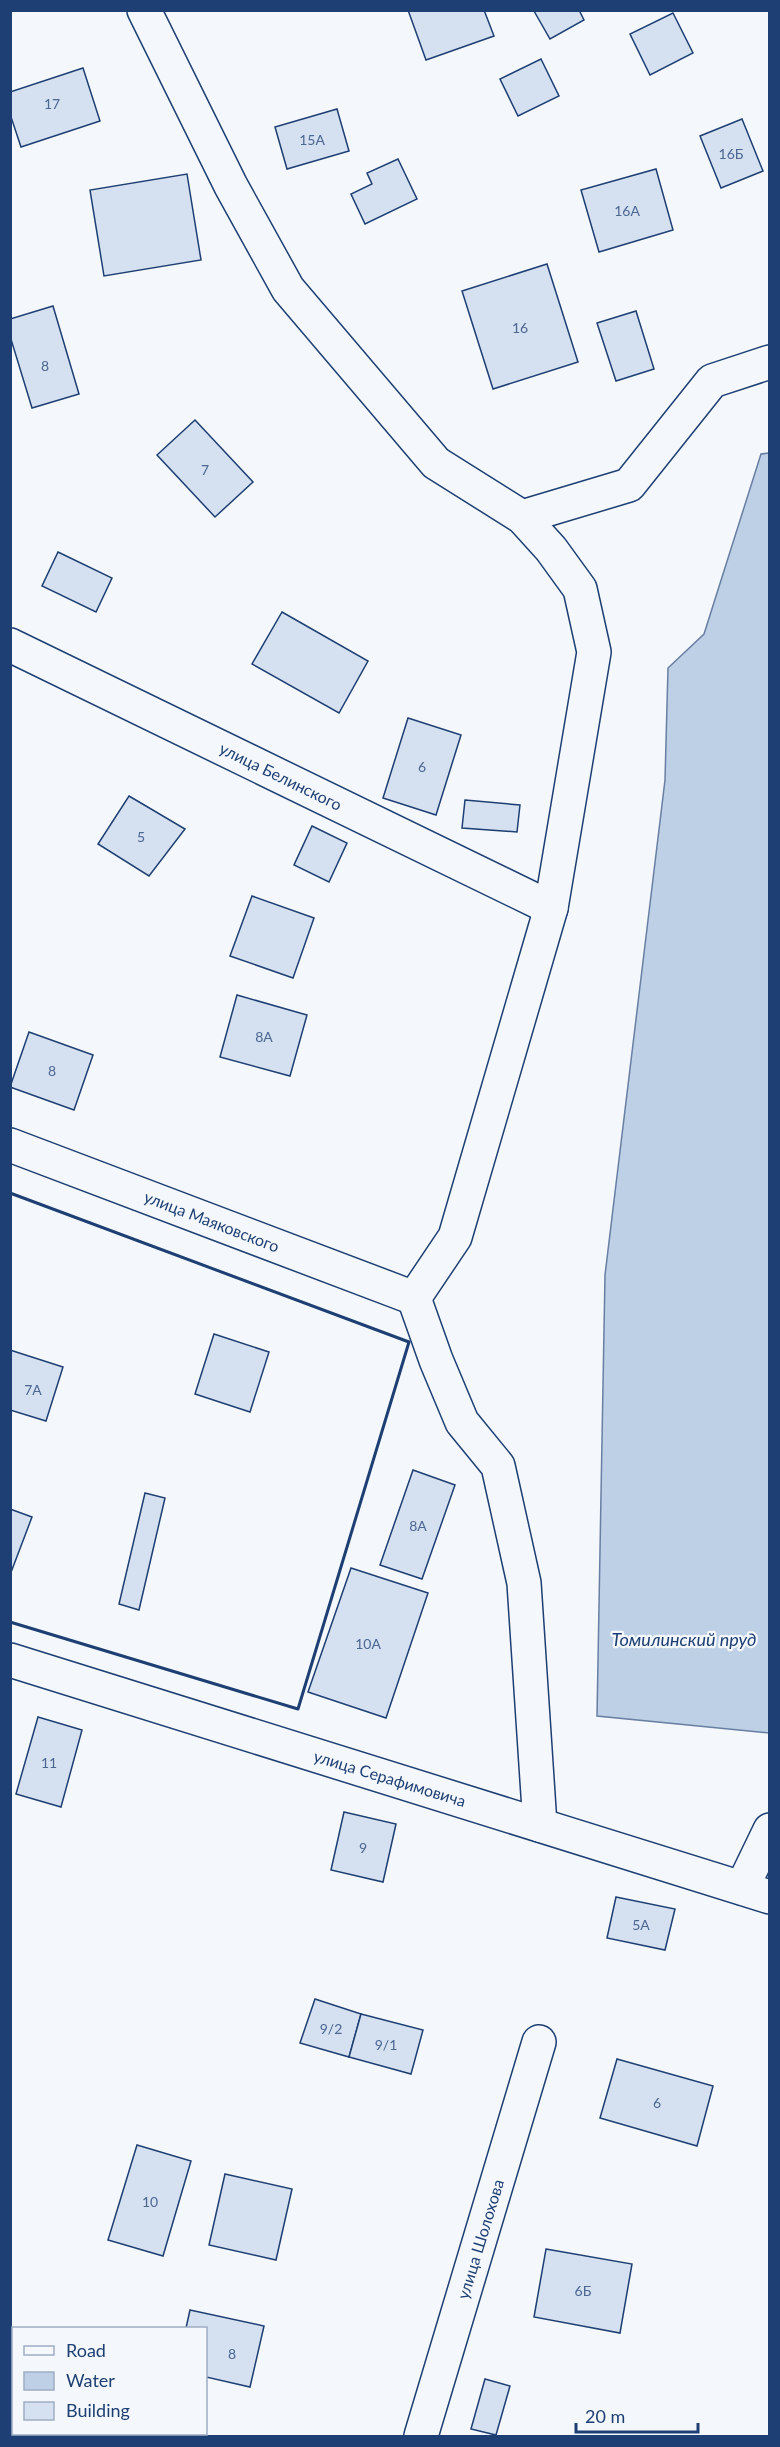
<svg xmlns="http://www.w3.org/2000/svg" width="780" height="2447" font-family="Lato,sans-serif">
<rect width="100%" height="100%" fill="#f4f7fb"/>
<path fill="#bed0e5" stroke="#687fa3" stroke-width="1.5" d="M769,453H770L769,1733L597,1716L605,1275L665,780L668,668L704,634L761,454Z"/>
<g fill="#d5e0f0" stroke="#1d3f73" stroke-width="1.5">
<path d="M408,10H484L494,36L426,60Z"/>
<path d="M579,10L584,20L550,39L534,11Z"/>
<path d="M673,13L693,53L650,75L630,34Z"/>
<path d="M541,59L559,96L518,116L500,79Z"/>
<path d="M83,68L100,121L21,147L10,114V92Z"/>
<path d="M337,109L349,151L287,169L275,127Z"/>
<path d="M742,119L763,171L721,188L700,136Z"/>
<path d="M398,159L417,199L365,224L351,194L372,184L367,173Z"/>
<path d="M656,169L673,230L599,252L581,190Z"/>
<path d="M187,174L201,260L104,276L90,190Z"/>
<path d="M547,264L578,362L493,389L462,291Z"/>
<path d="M53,306L79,394L32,408L10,336V319Z"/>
<path d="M636,311L654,369L616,381L597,323Z"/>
<path d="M195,420L253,482L215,517L157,455Z"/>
<path d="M58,552L112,578L96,612L42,586Z"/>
<path d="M282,612L368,661L339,713L252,664Z"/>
<path d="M408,718L461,735L436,815L383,798Z"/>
<path d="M129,796L185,829L149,876L98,844Z"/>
<path d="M465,800L520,805L517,832L462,828Z"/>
<path d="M312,826L347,843L329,882L294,865Z"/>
<path d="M252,896L314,918L293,978L230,956Z"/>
<path d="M237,995L307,1015L290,1076L220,1057Z"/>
<path d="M29,1032L93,1055L74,1110L10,1087Z"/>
<path d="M214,1334L269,1352L250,1412L195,1394Z"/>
<path d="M10,1350L63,1367L46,1421L10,1410Z"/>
<path d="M413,1470L455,1485L422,1579L380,1565Z"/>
<path d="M145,1493L165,1498L139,1610L119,1604Z"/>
<path d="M10,1509L32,1517L10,1575Z"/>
<path d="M351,1568L428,1593L386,1718L308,1692Z"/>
<path d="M38,1717L82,1730L61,1807L16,1794Z"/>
<path d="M344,1812L396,1824L383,1882L331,1870Z"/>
<path d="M616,1897L675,1909L665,1950L607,1938Z"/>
<path d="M315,1999L361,2014L349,2057L300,2043Z"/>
<path d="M361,2014L423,2030L411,2074L349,2057Z"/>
<path d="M617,2059L713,2086L697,2146L600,2118Z"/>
<path d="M137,2145L191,2161L163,2256L108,2240Z"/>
<path d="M225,2174L292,2189L276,2260L209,2245Z"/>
<path d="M546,2249L632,2264L620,2333L534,2317Z"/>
<path d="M190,2310L264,2326L250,2387L206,2377V2328H186Z"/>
<path d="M485,2379L510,2386L496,2435L471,2429Z"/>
</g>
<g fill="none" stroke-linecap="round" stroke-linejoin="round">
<g stroke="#1d3f73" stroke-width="36">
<g id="minor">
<path d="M144,10L231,186L288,289L436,463L522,517L551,549L580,589L594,652L551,908L455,1237L414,1298"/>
<path d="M522,517L629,485L712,381L770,362"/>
<path d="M10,645L551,908"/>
<path d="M10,1145L414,1298"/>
<path d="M414,1298L436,1360L462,1422L498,1466L524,1583L540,1825"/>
<path d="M10,1660L770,1897"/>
<path d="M742,1888L770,1830"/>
<path d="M421,2436L539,2042"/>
</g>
</g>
<use href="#minor" stroke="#f4f7fb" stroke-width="33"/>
<path stroke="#1d3f73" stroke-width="3" d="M10,1193L409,1342L298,1709L10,1622"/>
</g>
<g text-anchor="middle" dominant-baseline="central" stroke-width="4.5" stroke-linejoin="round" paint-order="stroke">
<g font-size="14" fill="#4b6792">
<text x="52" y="103">17</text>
<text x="312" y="139">15А</text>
<text x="731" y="153">16Б</text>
<text x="627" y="210">16А</text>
<text x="520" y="327">16</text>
<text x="45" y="365">8</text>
<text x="205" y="469">7</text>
<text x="422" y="766">6</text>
<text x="141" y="836">5</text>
<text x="264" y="1036">8А</text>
<text x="52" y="1070">8</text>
<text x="33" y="1389">7А</text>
<text x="418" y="1525">8А</text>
<text x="368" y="1643">10А</text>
<text x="49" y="1762">11</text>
<text x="363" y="1847">9</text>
<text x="641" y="1924">5А</text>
<text x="331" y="2028">9/2</text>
<text x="386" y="2044">9/1</text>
<text x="657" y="2102">6</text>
<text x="150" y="2201">10</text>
<text x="583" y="2290">6Б</text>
<text x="232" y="2353">8</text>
</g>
<g font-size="16" fill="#1d3f73" stroke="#f4f7fb">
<text transform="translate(281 776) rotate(26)">улица Белинского</text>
<text transform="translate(212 1221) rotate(21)">улица Маяковского</text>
<text transform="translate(390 1778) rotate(17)">улица Серафимовича</text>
<text transform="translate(480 2239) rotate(-73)">улица Шолохова</text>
</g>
<g font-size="18" font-style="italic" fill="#1d3f73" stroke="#f4f7fb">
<text x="684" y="1639">Томилинский пруд</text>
</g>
</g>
<rect width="780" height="2447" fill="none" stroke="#1d3f73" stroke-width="24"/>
<rect x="12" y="2327" width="195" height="108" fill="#f4f7fb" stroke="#9eadc5" stroke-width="1.5"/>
<rect x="24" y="2346" width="30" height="9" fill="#f4f7fb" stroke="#9eadc5" stroke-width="1.5"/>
<text x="66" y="2357" font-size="18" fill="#1d3f73">Road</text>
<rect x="24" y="2372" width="30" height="18" fill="#bed0e5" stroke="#9eadc5" stroke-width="1.5"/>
<text x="66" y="2387" font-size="18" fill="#1d3f73">Water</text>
<rect x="24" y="2402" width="30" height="18" fill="#d5e0f0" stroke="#9eadc5" stroke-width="1.5"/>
<text x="66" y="2417" font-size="18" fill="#1d3f73">Building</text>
<path d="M576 2423v9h122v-9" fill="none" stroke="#1d3f73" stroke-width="3"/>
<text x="585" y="2423" font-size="18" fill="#1d3f73" stroke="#f4f7fb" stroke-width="4.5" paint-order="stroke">20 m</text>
</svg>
